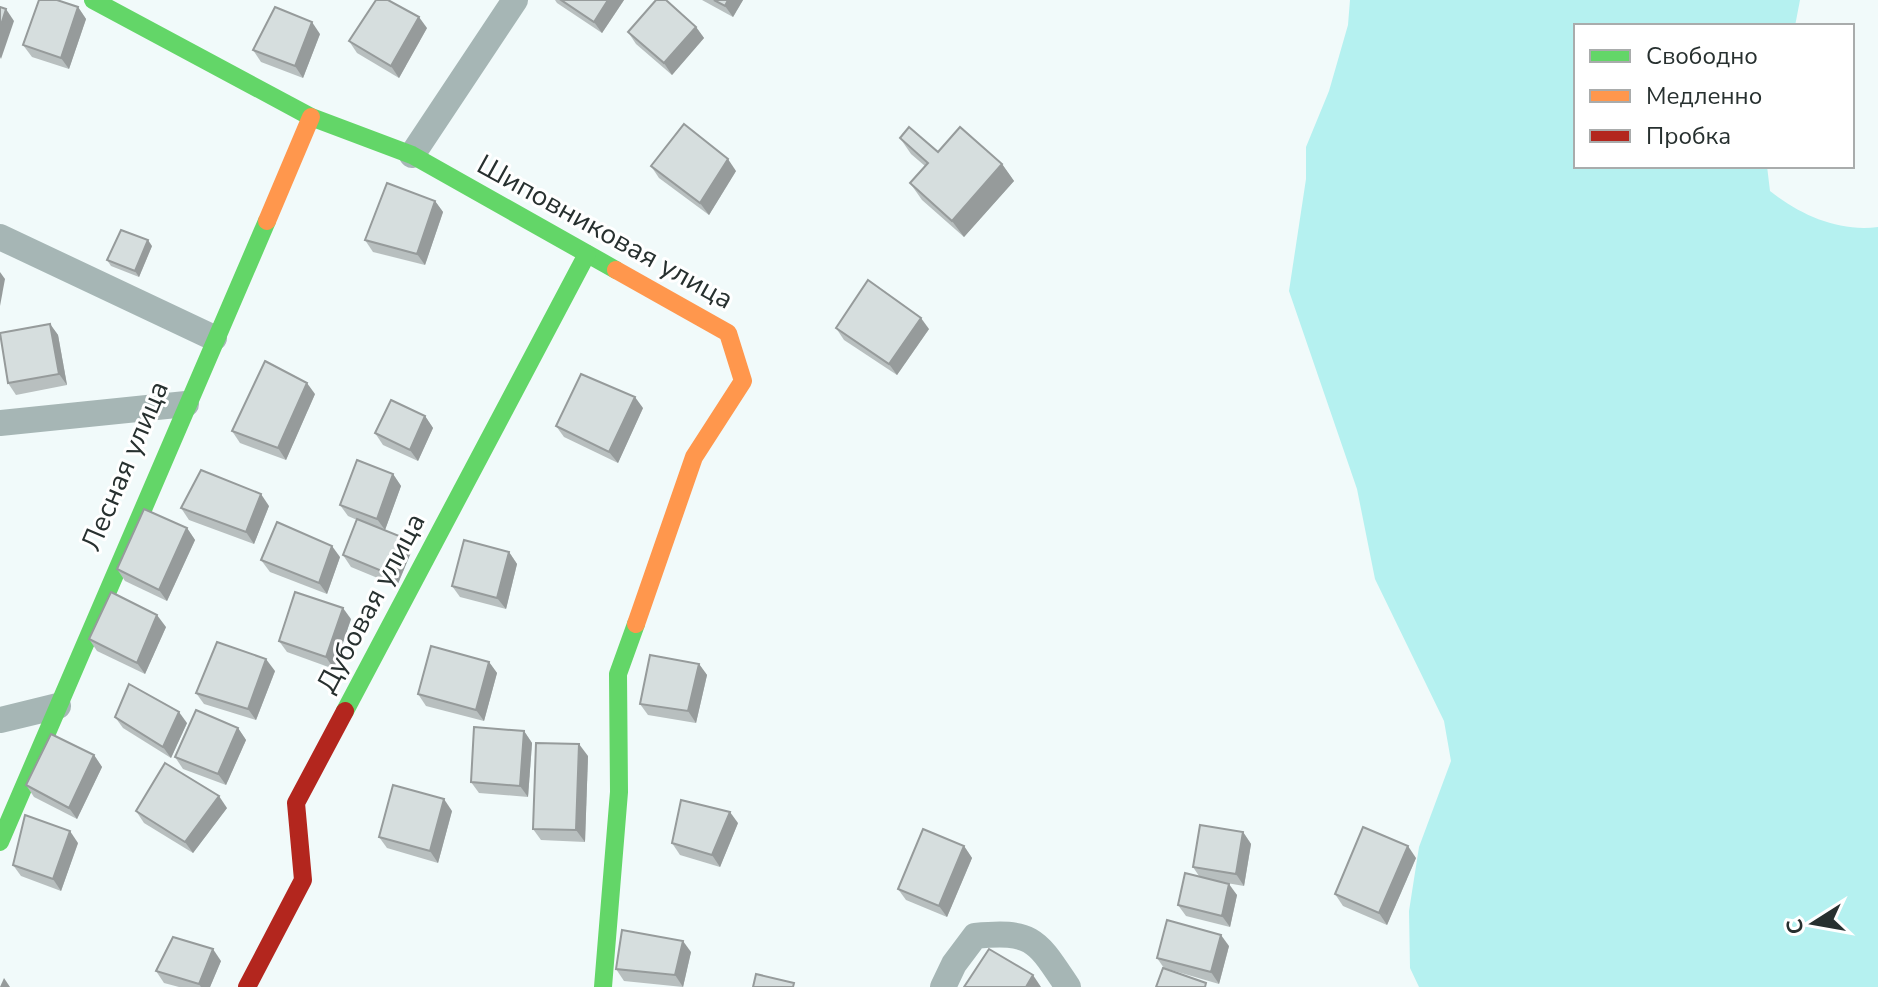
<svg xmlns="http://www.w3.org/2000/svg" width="1878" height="987" font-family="'Nunito Sans',sans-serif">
<rect width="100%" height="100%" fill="#f1fafa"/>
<path fill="#b5f1f0" d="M1350,0H1800L1795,26H1576V166H1767L1770,191C1800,215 1838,232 1878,227V987H1419L1410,968L1409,911L1419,847L1451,761L1444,721L1375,579L1357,489L1289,291L1306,179V147L1329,91L1348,25Z"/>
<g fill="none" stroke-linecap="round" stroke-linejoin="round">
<g stroke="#a6b6b5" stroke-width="26">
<path d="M412,155L515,0"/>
<path d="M0,237L214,338"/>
<path d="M0,423L186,404"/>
<path d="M0,720L58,706"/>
<path d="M943,987L954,964L975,936C1034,930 1037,941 1068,987"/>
</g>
<g stroke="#63d668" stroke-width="18">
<path d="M93,0L311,117L412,155L616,270"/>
<path d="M345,711L587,254"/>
<path d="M0,842L267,221"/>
<path d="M603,987L619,792L618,674L636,624"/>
</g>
<g stroke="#ff974d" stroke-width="18">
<path d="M267,221L311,117"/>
<path d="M616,270L728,333L743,381L694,457L636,624"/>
</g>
<path stroke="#b3261e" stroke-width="18" d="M247,987L303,880L296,803L345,711"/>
</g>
<g fill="#b8bfbf">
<path d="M555,0H624L602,33L557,3Z"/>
<path d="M702,0H743L733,17Z"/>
<path d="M78,7L86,19L69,69L32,57L23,45Z"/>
<path d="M696,27L704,38L672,75L636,44L628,32Z"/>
<path d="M427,28L399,78L357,53L349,41Z"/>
<path d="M320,34L303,78L261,62L253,50Z"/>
<path d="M900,138L938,152L1002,164L1014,181L964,237L922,200L910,183L925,166L911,154Z"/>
<path d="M651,166L736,171L709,215L659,178Z"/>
<path d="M435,201L443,212L425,265L373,252L365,240Z"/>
<path d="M152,246L139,277L111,266L107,260Z"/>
<path d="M50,324L58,335L67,385L16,395L8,383Z"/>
<path d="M836,328L929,329L897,375L844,340Z"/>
<path d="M315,394L286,460L240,443L232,431Z"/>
<path d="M643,408L618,463L564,437L556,426Z"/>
<path d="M425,416L433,428L418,461L383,445L375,433Z"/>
<path d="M393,474L401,486L385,530L404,538L412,550L397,586L351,567L343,555L357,520L348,516L340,505Z"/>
<path d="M269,506L254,544L189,520L181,508Z"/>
<path d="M187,528L195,540L167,601L125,581L117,569Z"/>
<path d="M509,552L517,564L506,609L460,597L452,586Z"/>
<path d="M340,557L327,594L270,572L261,560Z"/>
<path d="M351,619L334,669L287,652L279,641Z"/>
<path d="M166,627L145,674L97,651L89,639Z"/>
<path d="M489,662L497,673L484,721L426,706L418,694Z"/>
<path d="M699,664L707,675L696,723L648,715L640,704Z"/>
<path d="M275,671L256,720L204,704L196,693Z"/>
<path d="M115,717L187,723L171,758L123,728Z"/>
<path d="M238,728L246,740L226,785L183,769L175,757Z"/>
<path d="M524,731L532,743L528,797L479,793L471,782Z"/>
<path d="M94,755L102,767L77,819L34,797L26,785Z"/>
<path d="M588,756L585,842L541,840L533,829Z"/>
<path d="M227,808L193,853L144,823L136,811Z"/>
<path d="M452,811L438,863L387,848L379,837Z"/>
<path d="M738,823L720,867L680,855L672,843Z"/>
<path d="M1243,832L1251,844L1244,886L1221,882L1237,895L1230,927L1186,916L1178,905L1199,876L1193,867Z"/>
<path d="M78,843L61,891L21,876L13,865Z"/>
<path d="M964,846L972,858L947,917L906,900L898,889Z"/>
<path d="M1416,858L1387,925L1343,906L1335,894Z"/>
<path d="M1229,946L1219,984L1164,968L1157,958Z"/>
<path d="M691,952L683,987L624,981L616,969Z"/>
<path d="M221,961L210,987H179L164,983L156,971Z"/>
</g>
<g fill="#969b9b">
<path d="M608,0H624L602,33L594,22Z"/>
<path d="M728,0H743L733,17L725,6Z"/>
<path d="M78,7L86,19L69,69L61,58Z"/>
<path d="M6,9L14,21L1,59L0,57V28Z"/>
<path d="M419,17L427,28L399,78L391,66Z"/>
<path d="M312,22L320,34L303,78L295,66Z"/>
<path d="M696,27L704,38L672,75L664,63Z"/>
<path d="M728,159L736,171L709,215L700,203Z"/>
<path d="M1002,164L1014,181L964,237L952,221Z"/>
<path d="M435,201L443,212L425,265L417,254Z"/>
<path d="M148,240L152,246L139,277L135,271Z"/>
<path d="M0,272L5,279L0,306Z"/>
<path d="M921,318L929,329L897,375L889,364Z"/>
<path d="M50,324L58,335L67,385L59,374Z"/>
<path d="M307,383L315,394L286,460L278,448Z"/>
<path d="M635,397L643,408L618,463L609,452Z"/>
<path d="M425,416L433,428L418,461L410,450Z"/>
<path d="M393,474L401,486L385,530L377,519Z"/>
<path d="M261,494L269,506L254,544L246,532Z"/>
<path d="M187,528L195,540L167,601L159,590Z"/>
<path d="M404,538L412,550L397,586L389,574Z"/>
<path d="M332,546L340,557L327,594L319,583Z"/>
<path d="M509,552L517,564L506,609L497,598Z"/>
<path d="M343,608L351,619L334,669L326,657Z"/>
<path d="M157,615L166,627L145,674L137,663Z"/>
<path d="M266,659L275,671L256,720L248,709Z"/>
<path d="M489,662L497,673L484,721L476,710Z"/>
<path d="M699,664L707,675L696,723L688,711Z"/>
<path d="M179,712L187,723L171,758L163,747Z"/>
<path d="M238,728L246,740L226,785L218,774Z"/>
<path d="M524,731L532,743L528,797L520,786Z"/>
<path d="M579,744L588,756L585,842L576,830Z"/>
<path d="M94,755L102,767L77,819L69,808Z"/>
<path d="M219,796L227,808L193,853L185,842Z"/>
<path d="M444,799L452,811L438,863L430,851Z"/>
<path d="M730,812L738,823L720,867L712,855Z"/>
<path d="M70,831L78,843L61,891L53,879Z"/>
<path d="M1243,832L1251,844L1244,886L1236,874Z"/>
<path d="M964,846L972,858L947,917L939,906Z"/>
<path d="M1408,846L1416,858L1387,925L1379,913Z"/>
<path d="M1229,884L1237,895L1230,927L1222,916Z"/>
<path d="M1221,935L1229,946L1219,984L1211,972Z"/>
<path d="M683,941L691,952L683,987L675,975Z"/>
<path d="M213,949L221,961L210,987H201L199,984Z"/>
<path d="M1033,975L1041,987H1026Z"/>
<path d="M4,978L10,987H0Z"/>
</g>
<g fill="#d6dede" stroke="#969b9b" stroke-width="2">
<path d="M39,0H57L78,7L61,58L23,45Z"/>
<path d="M376,0H388L419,17L391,66L349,41Z"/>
<path d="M561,0H608L594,22Z"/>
<path d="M656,0H666L696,27L664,63L628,32Z"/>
<path d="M714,0H728L725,6Z"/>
<path d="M0,7L6,9L0,28Z"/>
<path d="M275,7L312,22L295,66L253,50Z"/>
<path d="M684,124L728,159L700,203L651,166Z"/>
<path d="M909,127L938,152L960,127L1002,164L952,221L910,183L928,163L900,138Z"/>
<path d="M387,183L435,201L417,254L365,240Z"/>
<path d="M121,230L148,240L135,271L107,260Z"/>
<path d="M868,280L921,318L889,364L836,328Z"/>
<path d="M50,324L59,374L8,383L0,333Z"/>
<path d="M265,361L307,383L278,448L232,431Z"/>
<path d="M581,374L635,397L609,452L556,426Z"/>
<path d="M391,400L425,416L410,450L375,433Z"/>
<path d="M357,460L393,474L377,519L340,505Z"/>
<path d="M201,470L261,494L246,532L181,508Z"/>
<path d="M144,509L187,528L159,590L117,569Z"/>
<path d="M357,519L404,538L389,574L343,555Z"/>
<path d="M277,522L332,546L319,583L261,560Z"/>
<path d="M464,540L509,552L497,598L452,586Z"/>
<path d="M111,592L157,615L137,663L89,639Z"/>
<path d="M295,592L343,608L326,657L279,641Z"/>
<path d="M217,642L266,659L248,709L196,693Z"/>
<path d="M431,646L489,662L476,710L418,694Z"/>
<path d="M650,655L699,664L688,711L640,704Z"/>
<path d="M129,684L179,712L163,747L115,717Z"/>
<path d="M196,710L238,728L218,774L175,757Z"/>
<path d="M474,727L524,731L520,786L471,782Z"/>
<path d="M51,734L94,755L69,808L26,785Z"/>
<path d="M536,743L579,744L576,830L533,829Z"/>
<path d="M165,763L219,796L185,842L136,811Z"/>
<path d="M393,785L444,799L430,851L379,837Z"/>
<path d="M681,800L730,812L712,855L672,843Z"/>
<path d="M25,815L70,831L53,879L13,865Z"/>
<path d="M1200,825L1243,832L1236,874L1193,867Z"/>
<path d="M1363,827L1408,846L1379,913L1335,894Z"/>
<path d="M923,829L964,846L939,906L898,889Z"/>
<path d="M1185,873L1229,884L1222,916L1178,905Z"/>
<path d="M1167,920L1221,935L1211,972L1157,958Z"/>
<path d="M622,930L683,941L675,975L616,969Z"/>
<path d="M173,937L213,949L199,984L156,971Z"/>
<path d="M989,949L1033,975L1026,987H964Z"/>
<path d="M1163,968L1206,983L1205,987H1156Z"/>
<path d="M756,974L794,983L793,987H753Z"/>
</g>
<g text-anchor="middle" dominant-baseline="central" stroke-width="6" stroke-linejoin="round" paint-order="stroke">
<g font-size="28" fill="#27302f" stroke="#fff">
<text transform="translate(605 232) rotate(29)">Шиповниковая улица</text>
<text transform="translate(125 466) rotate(-67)">Лесная улица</text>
<text transform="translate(371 603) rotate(-62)">Дубовая улица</text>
</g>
</g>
<rect x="1574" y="24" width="280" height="144" fill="#ffffff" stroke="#a9acac" stroke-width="2"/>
<rect x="1590" y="50" width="40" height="12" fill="#63d668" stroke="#a9acac" stroke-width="2"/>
<text x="1646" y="64" font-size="24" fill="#27302f">Свободно</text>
<rect x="1590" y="90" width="40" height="12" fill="#ff974d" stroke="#a9acac" stroke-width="2"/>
<text x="1646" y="104" font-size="24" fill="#27302f">Медленно</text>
<rect x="1590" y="130" width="40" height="12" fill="#b3261e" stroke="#a9acac" stroke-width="2"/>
<text x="1646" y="144" font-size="24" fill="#27302f">Пробка</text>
<g transform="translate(1814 923) rotate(259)" stroke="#ffffff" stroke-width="6" paint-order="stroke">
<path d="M0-6L14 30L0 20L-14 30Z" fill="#27302f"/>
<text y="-12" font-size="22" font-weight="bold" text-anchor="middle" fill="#27302f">С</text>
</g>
</svg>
